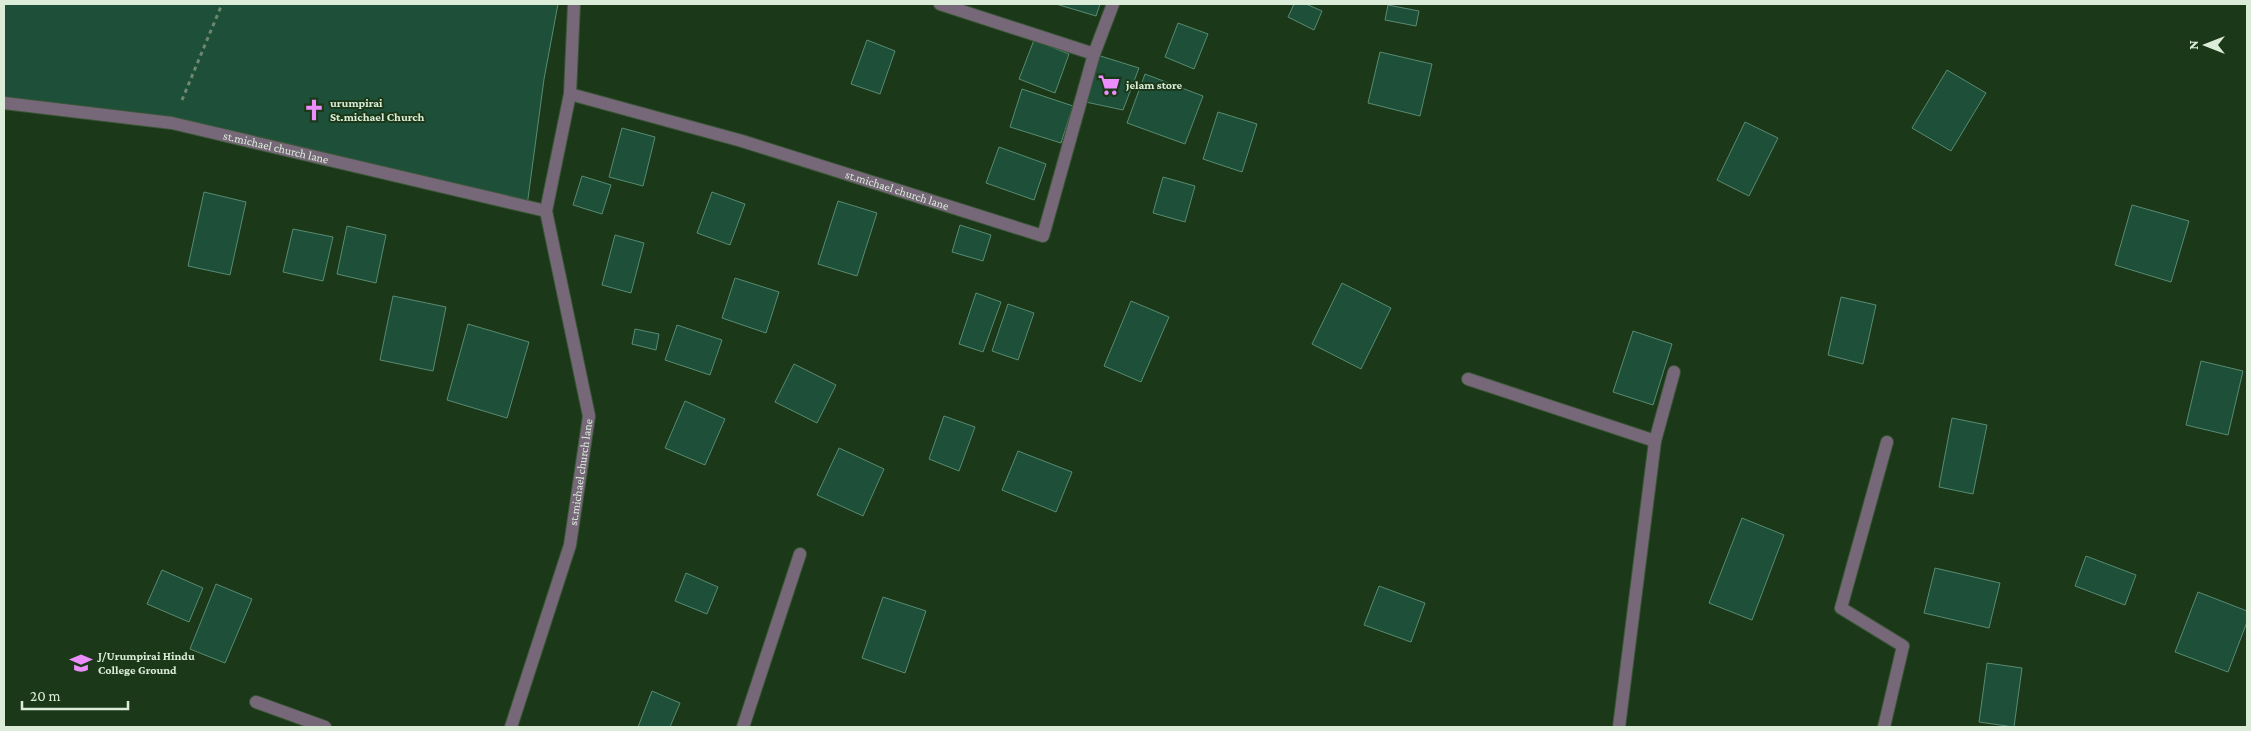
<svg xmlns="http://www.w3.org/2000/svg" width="2251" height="731" font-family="'Crimson Pro',serif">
<rect width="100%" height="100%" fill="#1b3918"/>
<g fill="#1d4f39" stroke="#598b72">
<path d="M4,4H558L544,79L527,206L172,123L4,97Z"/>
<path d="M1056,4H1100L1096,16Z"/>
<path d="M1294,4H1306L1322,11L1314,30L1288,17Z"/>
<path d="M1388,5L1419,11L1416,26L1385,20Z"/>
<path d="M1178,23L1208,34L1194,69L1165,57Z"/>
<path d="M867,40L895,51L880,94L851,84Z"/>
<path d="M1034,40L1069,54L1055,93L1019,79Z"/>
<path d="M1380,52L1432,64L1420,116L1368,103Z"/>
<path d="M1094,54L1139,68L1123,110L1081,101Z"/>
<path d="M1947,70L1986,93L1951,151L1912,128Z"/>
<path d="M1145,74L1203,96L1185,144L1127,123Z"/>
<path d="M1022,89L1073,106L1061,143L1010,127Z"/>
<path d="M1218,112L1257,124L1242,172L1203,159Z"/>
<path d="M1745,122L1778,138L1749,196L1717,180Z"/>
<path d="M622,128L655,137L643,186L609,177Z"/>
<path d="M999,147L1046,164L1034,200L986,183Z"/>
<path d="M582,176L611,185L602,214L573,205Z"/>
<path d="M1163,177L1195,186L1185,222L1153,213Z"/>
<path d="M204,192L246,202L230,275L188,266Z"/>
<path d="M712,192L745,204L730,245L697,233Z"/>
<path d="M838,201L877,213L857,276L818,264Z"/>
<path d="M2132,205L2189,221L2171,282L2115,265Z"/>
<path d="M960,225L991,235L983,261L952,252Z"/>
<path d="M347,226L386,235L376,283L337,274Z"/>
<path d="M293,229L333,237L323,281L283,272Z"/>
<path d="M615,235L644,243L631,293L602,285Z"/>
<path d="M735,278L779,292L766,333L722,318Z"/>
<path d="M1342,283L1391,308L1361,369L1312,344Z"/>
<path d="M976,293L1001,302L983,352L959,344Z"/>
<path d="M393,296L446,307L433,371L380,360Z"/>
<path d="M1841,297L1876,305L1863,364L1828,355Z"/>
<path d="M1131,301L1169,317L1141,382L1104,366Z"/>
<path d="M1008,304L1034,313L1018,360L992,351Z"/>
<path d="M468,324L529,342L507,418L447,400Z"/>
<path d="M677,325L722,340L710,375L665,360Z"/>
<path d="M635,329L659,334L656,350L632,344Z"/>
<path d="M1633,331L1672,344L1653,405L1613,392Z"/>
<path d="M2201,361L2243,371L2228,435L2186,425Z"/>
<path d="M794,364L836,385L817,423L775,402Z"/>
<path d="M685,401L725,419L705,465L665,448Z"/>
<path d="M944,416L975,427L959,471L929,459Z"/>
<path d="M1952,418L1987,425L1973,494L1939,487Z"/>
<path d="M839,448L884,469L863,516L817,495Z"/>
<path d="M1018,451L1072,472L1056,512L1002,490Z"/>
<path d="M1742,518L1784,535L1752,620L1709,603Z"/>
<path d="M2086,556L2136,575L2125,605L2075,586Z"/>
<path d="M1935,568L2000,583L1989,628L1924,613Z"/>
<path d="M162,570L203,588L189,622L147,604Z"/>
<path d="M686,573L718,587L707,614L675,601Z"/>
<path d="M216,584L252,599L225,663L190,649Z"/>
<path d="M1379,586L1425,603L1411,642L1364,625Z"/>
<path d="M2198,592L2247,611V622L2228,672L2175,652Z"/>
<path d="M883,597L926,611L905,673L862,658Z"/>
<path d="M1987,663L2022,668L2014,727L1979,722Z"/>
<path d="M652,691L680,703L670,727H638Z"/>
</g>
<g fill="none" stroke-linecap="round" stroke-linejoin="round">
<g stroke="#3a5637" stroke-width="14">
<g id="street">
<path d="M940,4L1094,54L1113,4"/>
<path id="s1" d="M570,94L742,141L1043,236L1094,54"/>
<path id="s2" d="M4,103L172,123L546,211"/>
<path d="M1468,379L1655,441L1619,727"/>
<path d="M1655,441L1674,372"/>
<path d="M256,702L325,727"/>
<path id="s3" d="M511,727L570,545L589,416L546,211L570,94L574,4"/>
<path d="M743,727L800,554"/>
<path d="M1884,727L1903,646L1841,608L1887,442"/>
</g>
</g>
<path stroke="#6f886d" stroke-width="3" stroke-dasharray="4 4" stroke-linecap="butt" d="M182,100L222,4"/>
<use href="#street" stroke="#766878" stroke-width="12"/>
</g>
<defs>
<g id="supermarket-bare" transform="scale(1.725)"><path d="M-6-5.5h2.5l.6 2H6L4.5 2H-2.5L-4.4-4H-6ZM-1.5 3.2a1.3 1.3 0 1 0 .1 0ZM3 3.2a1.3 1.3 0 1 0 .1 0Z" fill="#eb8dfb" stroke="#1b3918" stroke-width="2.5" paint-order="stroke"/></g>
<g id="church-bare" transform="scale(1.725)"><path d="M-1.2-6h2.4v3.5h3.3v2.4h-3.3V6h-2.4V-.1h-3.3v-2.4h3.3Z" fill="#eb8dfb" stroke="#1b3918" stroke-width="2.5" paint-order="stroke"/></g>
<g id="school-bare" transform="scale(1.725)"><path d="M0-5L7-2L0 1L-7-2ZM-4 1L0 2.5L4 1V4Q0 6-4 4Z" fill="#eb8dfb" stroke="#1b3918" stroke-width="2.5" paint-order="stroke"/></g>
</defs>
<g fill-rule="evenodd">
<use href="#supermarket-bare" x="1109" y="85"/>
<use href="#church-bare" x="314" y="110"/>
<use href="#school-bare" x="81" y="663"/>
</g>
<g text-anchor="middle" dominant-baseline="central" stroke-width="4" stroke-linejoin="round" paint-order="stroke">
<g font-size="12" font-weight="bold" fill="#dbedd9" stroke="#1b3918" text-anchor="start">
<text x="1126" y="85">jelam store</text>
<text x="330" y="103">urumpirai<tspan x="330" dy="14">St.michael Church</tspan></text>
<text x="98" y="656">J/Urumpirai Hindu<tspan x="98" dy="14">College Ground</tspan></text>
</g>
<g font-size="12" fill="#dbedd9" stroke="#1b3918">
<text stroke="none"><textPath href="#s2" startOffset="276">st.michael church lane</textPath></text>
<text stroke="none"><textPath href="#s1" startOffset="341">st.michael church lane</textPath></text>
<text stroke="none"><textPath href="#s3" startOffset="265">st.michael church lane</textPath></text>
</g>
</g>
<rect width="2251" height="731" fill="none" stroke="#dbedd9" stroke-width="10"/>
<g transform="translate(2206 45) rotate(270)" stroke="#1b3918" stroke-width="4" paint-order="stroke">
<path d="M0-4L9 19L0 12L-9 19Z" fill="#dbedd9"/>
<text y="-8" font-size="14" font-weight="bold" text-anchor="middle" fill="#dbedd9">N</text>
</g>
<path d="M22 701v8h106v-8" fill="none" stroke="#dbedd9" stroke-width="2.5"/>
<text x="30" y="701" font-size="15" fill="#dbedd9" stroke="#1b3918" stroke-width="4" paint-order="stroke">20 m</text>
</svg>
